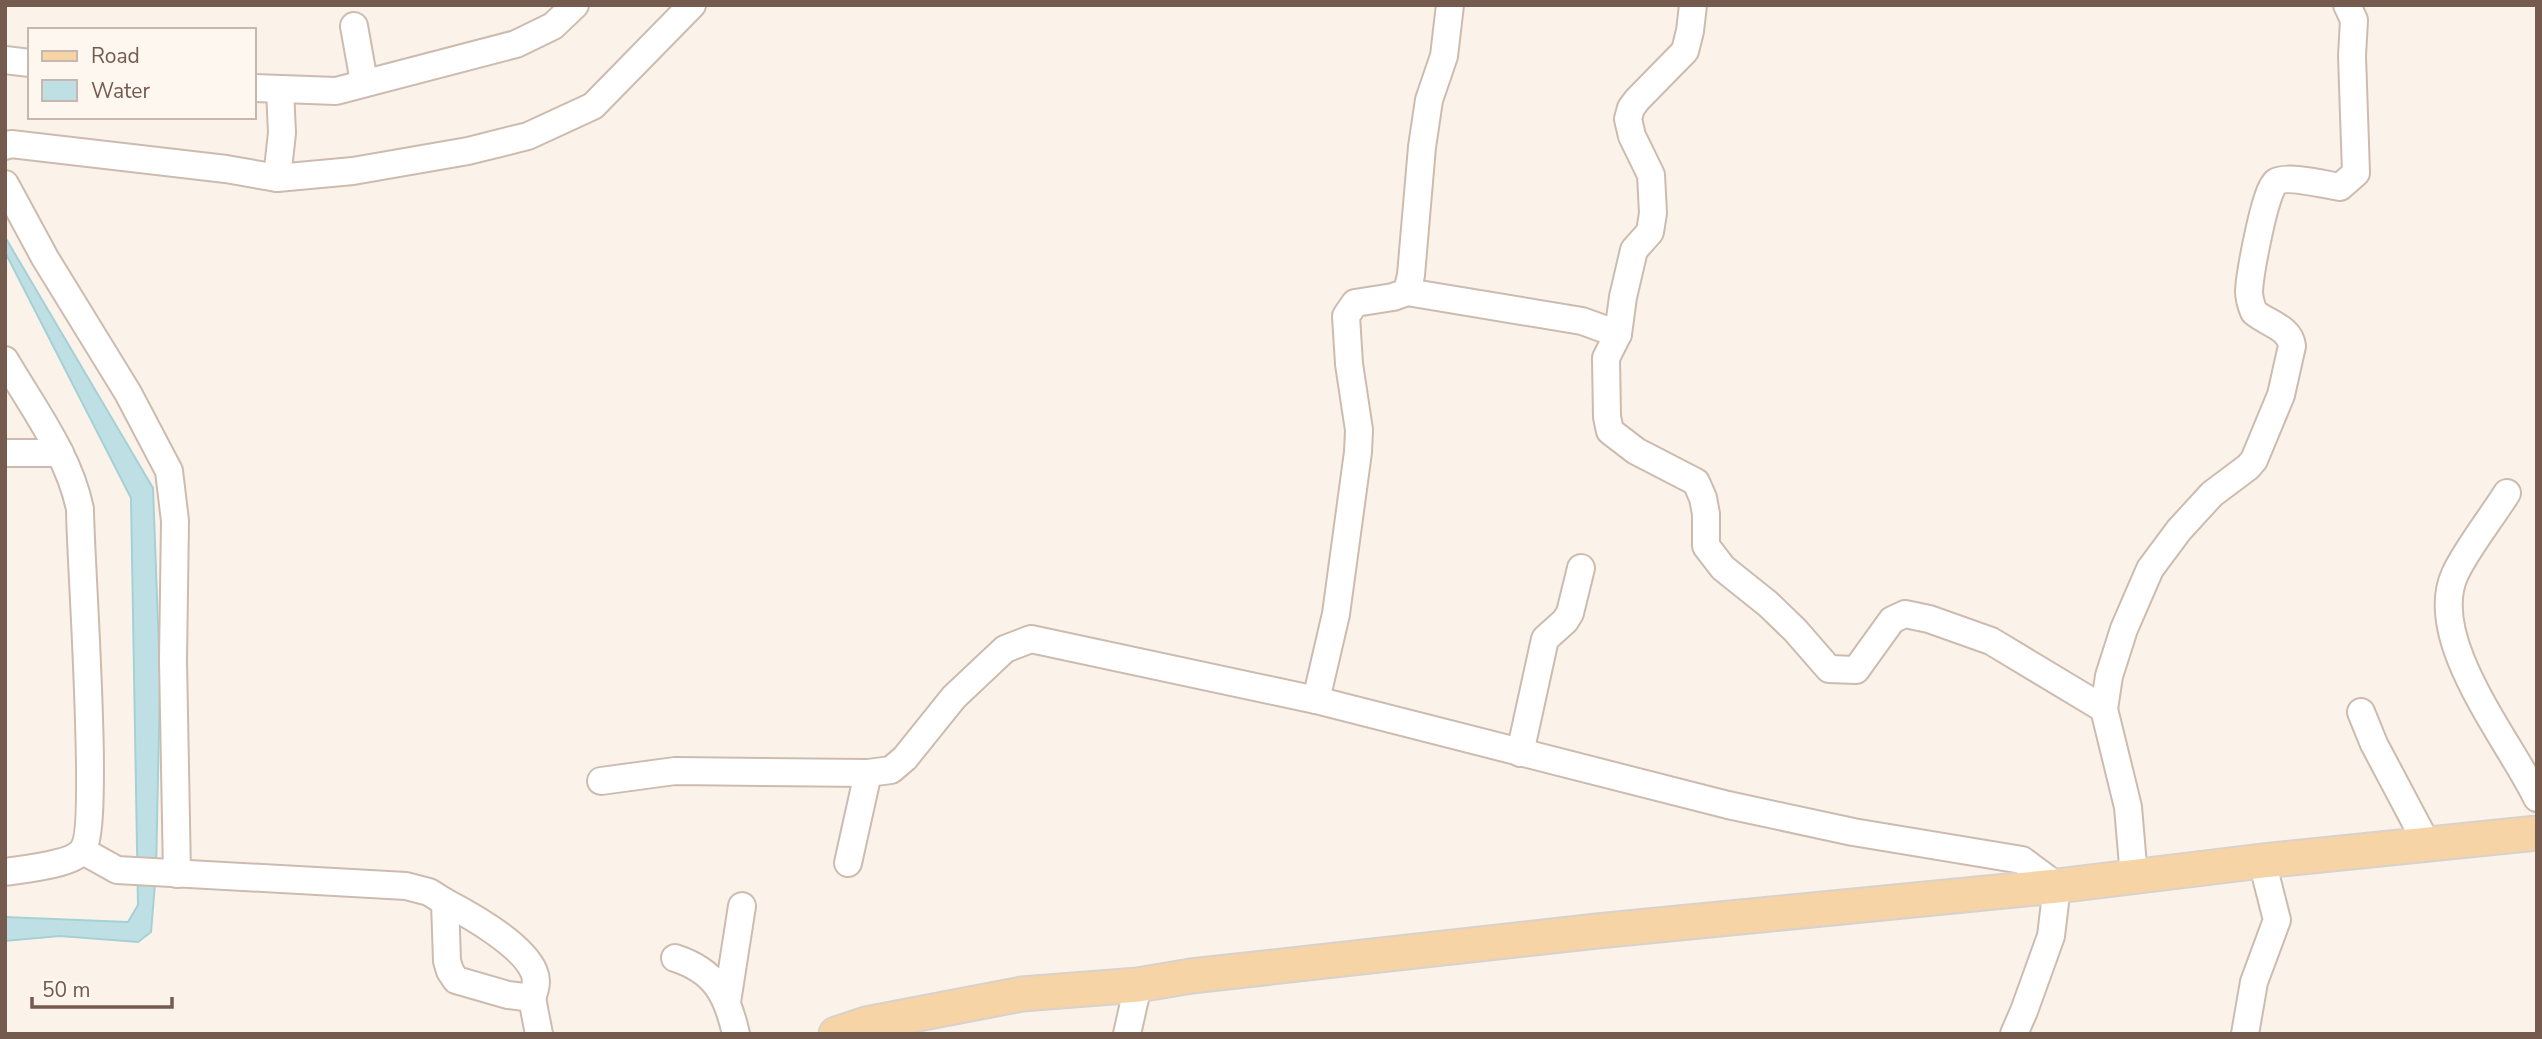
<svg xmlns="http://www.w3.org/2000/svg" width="2542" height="1039" font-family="'Nunito Sans',sans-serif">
<rect width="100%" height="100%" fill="#fbf3e9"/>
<path fill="#bee0e4" stroke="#a5d0d5" stroke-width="2" d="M5,237L153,488L160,679L156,872L151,932L138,942L60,936L5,941V917L128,922L138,905L131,498L5,252Z"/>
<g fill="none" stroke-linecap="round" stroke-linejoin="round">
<g stroke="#cdbbaf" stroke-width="30">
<g id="minor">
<path d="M1693,5L1690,31L1685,51L1637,100L1631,108L1628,119L1632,136L1651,175L1653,213L1650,232L1634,250L1623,297L1618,334L1606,358L1607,417L1610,431L1636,451L1696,482L1703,498L1706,514V546L1723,568L1768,604L1795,630L1829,669L1856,670L1892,620L1905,614L1929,619L1991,641L2104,709"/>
<path d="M354,26L364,82"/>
<path d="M5,60L30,63"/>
<path d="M254,88L336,91L516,44L553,26L575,5"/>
<path d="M5,146L11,144L226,169L277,178L353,171L468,151L528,136L593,106L692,5"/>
<path d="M277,178L282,133L280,90"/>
<path d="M5,184L45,258L128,393L169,471L175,521L173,660L177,874"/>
<path d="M1407,292L1582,321L1618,334"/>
<path d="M5,360C33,408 69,455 80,509C80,558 101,829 82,851C71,865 23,869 5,872"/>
<path d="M5,453H60"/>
<path d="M2507,493C2492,517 2466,550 2455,574C2425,639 2509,740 2537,798"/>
<path d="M1316,700L1336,614L1358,452L1359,430L1349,364L1346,316L1355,303L1393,297L1407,292L1411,275L1422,147L1429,100L1444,56L1450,5"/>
<path d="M2361,712L2374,744L2427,844"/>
<path d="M1520,753L1545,639L1565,621L1570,613L1581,568"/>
<path d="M601,781L675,771L868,773L891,770L905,758L954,697L1005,649L1031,639L1316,700L1728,805L1853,832L2022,860L2057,886L2051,936L2024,1011L2014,1034"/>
<path d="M83,851L117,870L406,886L429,892L445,902L447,961L450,971L456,980L508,995L532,998L539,1034"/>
<path d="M848,863L868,773"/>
<path d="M2134,877L2128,807L2104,709L2109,676L2124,629L2150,569L2179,530L2212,494L2248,467L2254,460L2281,395L2292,346C2290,327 2266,323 2254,312C2251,305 2249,298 2249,291C2250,274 2265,189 2276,182C2287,175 2327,185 2340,187L2356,173L2352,56L2354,20L2347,5"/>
<path d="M445,902C470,915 523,945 534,972C538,981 535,990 532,998"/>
<path d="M675,958C715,971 727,994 736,1034"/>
<path d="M727,1002L742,906"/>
<path d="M1127,1034L1138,985"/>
<path d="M2245,1034L2254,982L2277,920L2262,861"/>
</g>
</g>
<g stroke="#d8d1cd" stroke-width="37">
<path id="major" d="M836,1034L866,1024L1022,994L1138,985L1191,976L1597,931L2057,886L2262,861L2537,833"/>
</g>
<use href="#minor" stroke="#fff" stroke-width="26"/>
<use href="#major" stroke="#f6d4a5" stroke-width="33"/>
</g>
<rect width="2542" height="1039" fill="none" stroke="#755a4e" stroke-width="14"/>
<rect x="28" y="28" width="228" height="91" fill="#fef7ef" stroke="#c7b8af" stroke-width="2"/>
<rect x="42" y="51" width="35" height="10" fill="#f6d4a5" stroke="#c7b8af" stroke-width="2"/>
<text x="91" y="63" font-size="21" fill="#755a4e">Road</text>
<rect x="42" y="80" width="35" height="21" fill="#bee0e4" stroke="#c7b8af" stroke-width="2"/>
<text x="91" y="98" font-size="21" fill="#755a4e">Water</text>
<path d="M32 997v10h140v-10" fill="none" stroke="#755a4e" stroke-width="3.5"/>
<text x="42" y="997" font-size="21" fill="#755a4e" stroke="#fef7ef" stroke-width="5" paint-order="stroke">50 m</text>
</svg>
